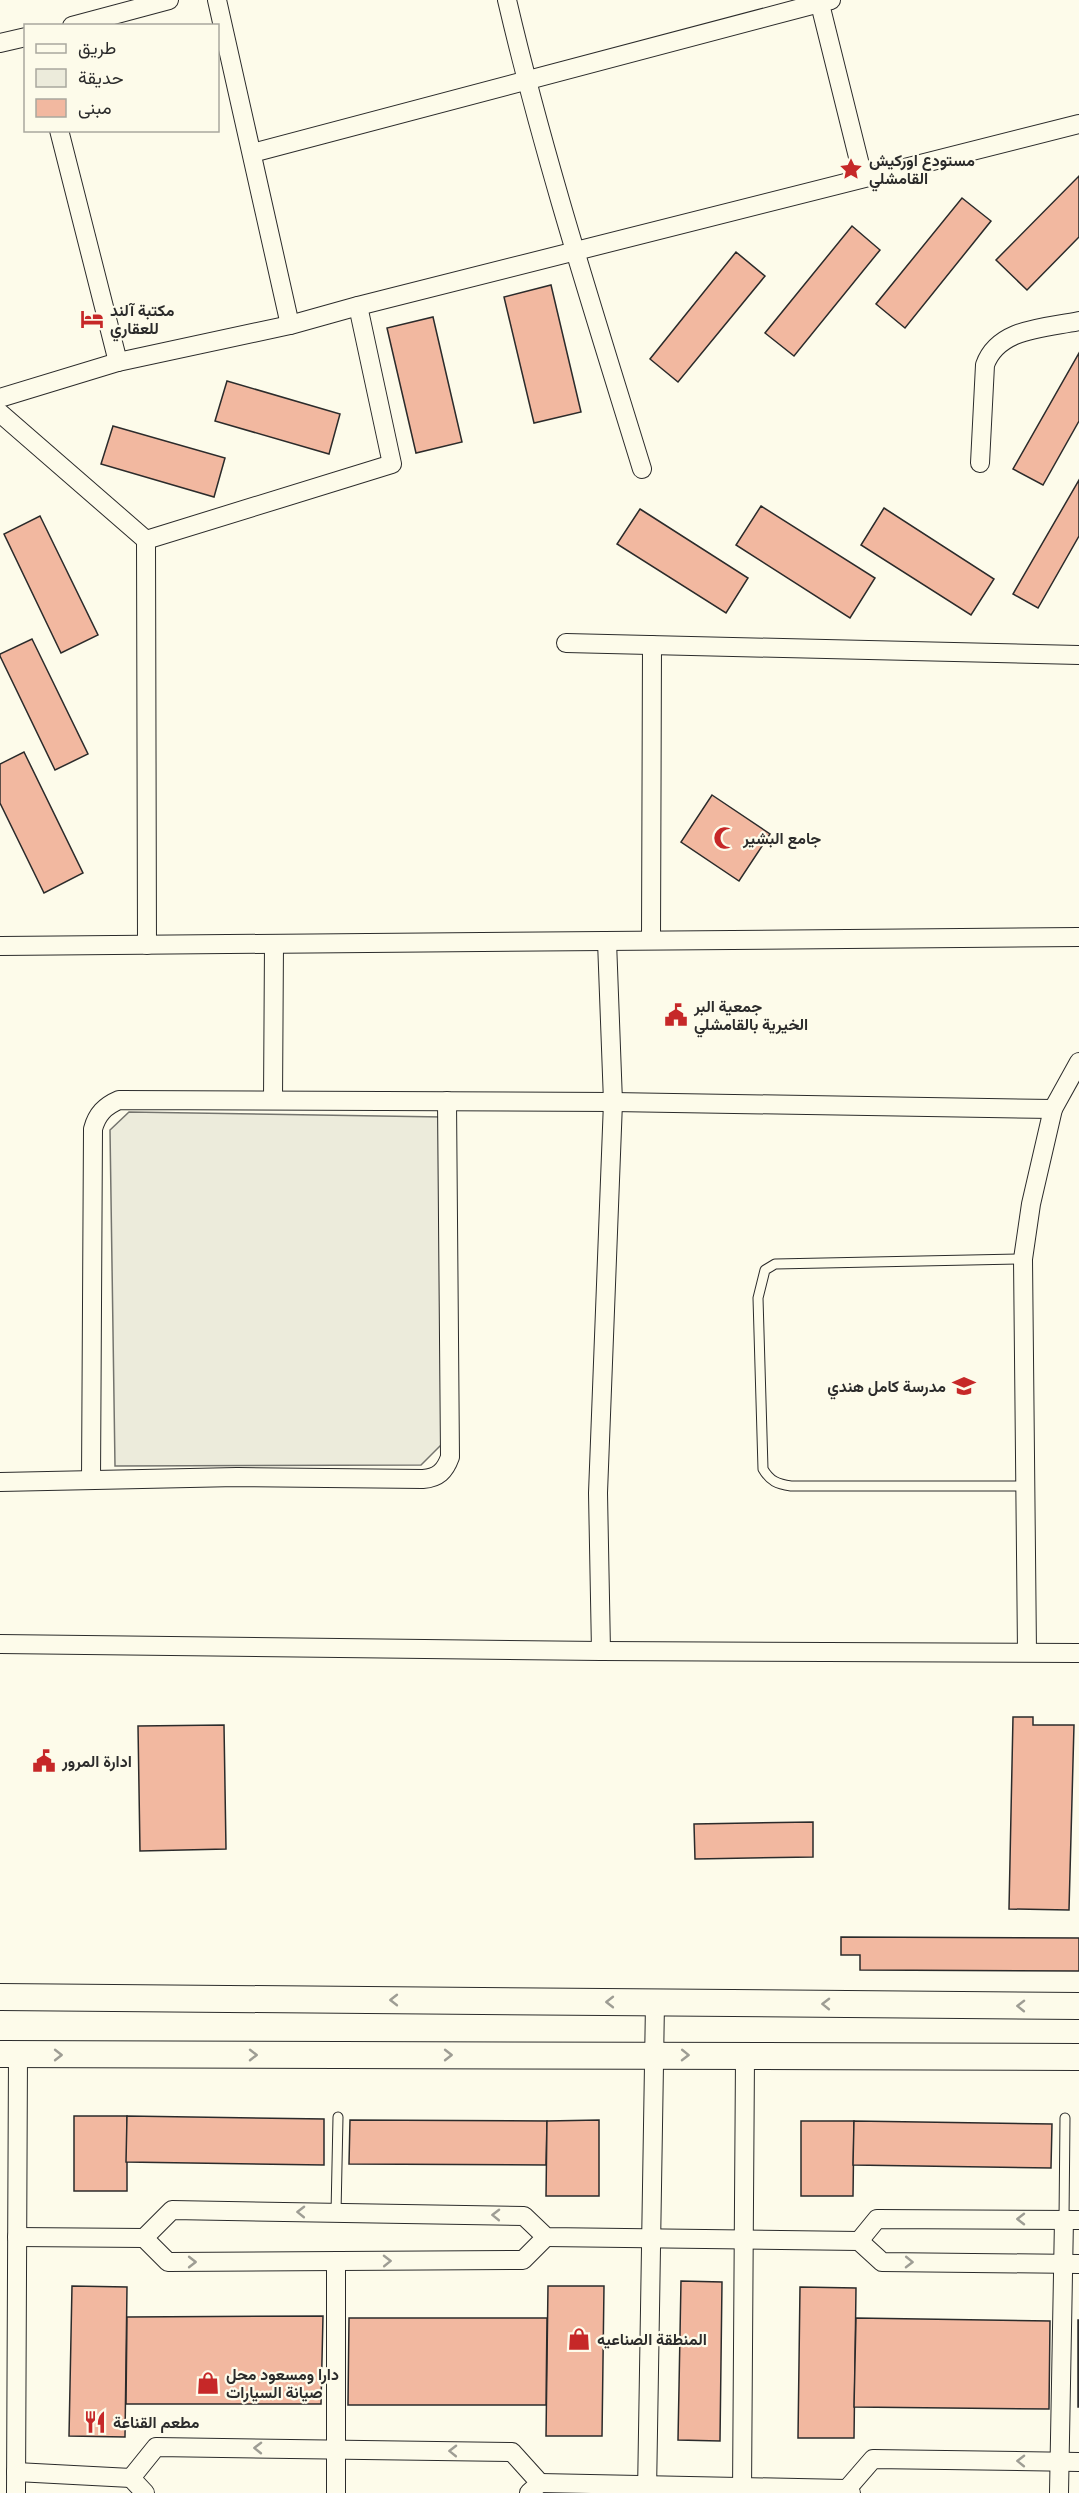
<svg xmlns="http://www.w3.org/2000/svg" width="1079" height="2493" font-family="'DM Sans',Vazirmatn,sans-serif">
<rect width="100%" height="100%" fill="#fdfbea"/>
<path fill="#ecebdb" stroke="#74746e" stroke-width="1.5" d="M129,1112L443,1117L442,1444L421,1465L115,1466L110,1130Z"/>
<g fill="#f2b8a0" stroke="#2b2b2b" stroke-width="1.5">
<path d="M1079,176V237L1027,290L996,260Z"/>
<path d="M962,198L991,221L905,328L876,304Z"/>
<path d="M852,226L880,250L794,356L765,333Z"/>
<path d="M736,252L765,276L678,382L650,359Z"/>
<path d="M551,285L581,412L534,423L504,297Z"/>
<path d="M433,317L462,442L416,453L387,328Z"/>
<path d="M1079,353V421L1043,485L1013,469Z"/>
<path d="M227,381L340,414L329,454L215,421Z"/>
<path d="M113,426L225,458L214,497L101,464Z"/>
<path d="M1079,480V536L1038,608L1013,594Z"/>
<path d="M761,506L875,578L850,618L736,545Z"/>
<path d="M884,508L994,579L971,615L861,545Z"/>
<path d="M640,509L748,578L726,613L617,544Z"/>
<path d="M40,516L98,635L61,653L4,534Z"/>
<path d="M32,639L88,754L55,770L0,656V654Z"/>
<path d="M24,752L83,873L44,893L0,803V764Z"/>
<path d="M712,795L770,834L739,881L681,842Z"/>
<path d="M1013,1717H1033V1725H1074L1069,1910L1009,1909Z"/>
<path d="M224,1725L226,1849L140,1851L138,1726Z"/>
<path d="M813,1822V1857L695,1859L694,1824Z"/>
<path d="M841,1937L1079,1938V1971L860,1970V1955H841Z"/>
<rect x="74" y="2116" width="53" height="75"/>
<path d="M127,2116L324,2119V2165L126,2162Z"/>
<path d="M350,2120L547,2121L546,2165L349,2164Z"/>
<path d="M599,2120V2196H546L547,2121Z"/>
<path d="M801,2121H854L853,2196H801Z"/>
<path d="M854,2121L1052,2124L1051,2168L853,2165Z"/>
<path d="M681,2281L722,2282L720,2441L678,2440Z"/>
<path d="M72,2286L127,2287L125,2437L69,2436Z"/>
<path d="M548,2286H604L602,2436H546Z"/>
<path d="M800,2287L856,2288L854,2438H798Z"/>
<path d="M323,2316L321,2404H126L127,2317Z"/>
<path d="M349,2318H547L546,2405H348Z"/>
<path d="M856,2318L1050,2321L1049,2409L854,2407Z"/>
<rect x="1078" y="2320" width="1" height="87"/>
</g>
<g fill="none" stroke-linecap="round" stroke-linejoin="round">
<g stroke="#2b2b2b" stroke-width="11">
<g id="lane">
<path d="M1023,1259L775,1264L765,1270L758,1298L763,1469C770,1481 777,1484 791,1486H1025"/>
<path d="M336,2213L338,2117"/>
<path d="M1064,2219L1065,2118"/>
</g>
</g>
<g stroke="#2b2b2b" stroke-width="20">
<g id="street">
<path d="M217,0L290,325"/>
<path d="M507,0C544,158 594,313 642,469"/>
<path d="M819,0L863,177"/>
<path d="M72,26L169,0"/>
<path d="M0,43L26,37"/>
<path d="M59,130L118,362"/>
<path d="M252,153L831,0"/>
<path d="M0,398L118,362L290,325L358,306L1079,124"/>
<path d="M0,413L146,540L392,464L358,306"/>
<path d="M980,463L985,365C998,328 1045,328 1079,321"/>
<path d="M146,540L147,945"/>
<path d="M566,643L1079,655"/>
<path d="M651,940L652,645"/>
<path d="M0,946L1079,937"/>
<path d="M273,1100L274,944"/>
<path d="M91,1480L93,1129C97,1114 105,1106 119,1100L613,1102L1053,1109"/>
<path d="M0,1482L237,1477L423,1479C438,1478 445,1471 450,1457L447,1101"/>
<path d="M0,1644L601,1651L1079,1653"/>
<path d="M601,1651L598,1493L613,1102L607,941"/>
<path d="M1027,1652L1023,1259L1031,1204L1053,1109L1079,1062"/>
<path d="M17,2237L144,2238L172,2210L524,2216L546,2237L859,2241L882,2262L1079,2264"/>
<path d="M144,2238L168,2262L523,2260L546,2237"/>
<path d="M859,2241L877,2219L1079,2220"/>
<path d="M16,2472L131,2478"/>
<path d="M540,2483L847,2489L851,2493"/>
<path d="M847,2489L873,2459L1079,2462"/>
<path d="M16,2493L18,2055"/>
<path d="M145,2493L131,2478L156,2447L512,2452L540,2483L529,2493"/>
<path d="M336,2493V2262"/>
<path d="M647,2493L655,2003"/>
<path d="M742,2493L745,2057"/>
<path d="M1059,2493L1064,2219"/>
</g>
</g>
<g stroke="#2b2b2b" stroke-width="28">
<g id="secondary">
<path d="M0,1997L1079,2006"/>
<path d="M0,2054L1079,2057"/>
</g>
</g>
<use href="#lane" stroke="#fdfbea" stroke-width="9"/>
<use href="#street" stroke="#fdfbea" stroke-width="18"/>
<use href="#secondary" stroke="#fdfbea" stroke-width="26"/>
</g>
<defs><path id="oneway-chevron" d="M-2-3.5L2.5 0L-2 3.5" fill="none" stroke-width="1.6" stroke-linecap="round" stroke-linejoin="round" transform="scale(1.5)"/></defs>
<g stroke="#9e9d94">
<use href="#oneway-chevron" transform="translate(394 2000) rotate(-180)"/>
<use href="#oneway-chevron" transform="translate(610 2002) rotate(-180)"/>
<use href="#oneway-chevron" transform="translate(826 2004) rotate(-179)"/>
<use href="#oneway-chevron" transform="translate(1021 2006) rotate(-179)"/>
<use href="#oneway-chevron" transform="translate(58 2055)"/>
<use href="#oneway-chevron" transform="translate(253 2055)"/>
<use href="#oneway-chevron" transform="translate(448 2055)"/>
<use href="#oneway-chevron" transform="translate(685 2055) rotate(1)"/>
<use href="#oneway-chevron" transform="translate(301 2212) rotate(-179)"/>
<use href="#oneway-chevron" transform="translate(496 2215) rotate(-179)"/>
<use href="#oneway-chevron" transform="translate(1021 2219) rotate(-180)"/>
<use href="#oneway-chevron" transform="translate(387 2261) rotate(-1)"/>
<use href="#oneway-chevron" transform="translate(192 2262)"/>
<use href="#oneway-chevron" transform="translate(909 2262) rotate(1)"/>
<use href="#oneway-chevron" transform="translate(258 2448) rotate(-179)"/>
<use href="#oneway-chevron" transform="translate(453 2451) rotate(-179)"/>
<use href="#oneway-chevron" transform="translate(1021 2461) rotate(-179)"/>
</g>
<defs>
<g id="sight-bare" transform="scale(1.8)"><path d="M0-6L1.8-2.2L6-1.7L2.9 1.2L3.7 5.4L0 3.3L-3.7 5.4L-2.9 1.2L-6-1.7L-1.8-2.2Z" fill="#c62828" stroke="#fdfbea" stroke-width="2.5" paint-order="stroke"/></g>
<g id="hotel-bare" transform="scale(1.8)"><path d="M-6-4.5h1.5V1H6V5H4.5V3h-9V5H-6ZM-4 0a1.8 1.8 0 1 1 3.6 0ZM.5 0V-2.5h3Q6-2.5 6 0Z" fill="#c62828" stroke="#fdfbea" stroke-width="2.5" paint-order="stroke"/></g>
<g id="mosque-bare" transform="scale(1.8)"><path d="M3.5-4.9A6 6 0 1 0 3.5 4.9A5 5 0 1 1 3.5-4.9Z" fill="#c62828" stroke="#fdfbea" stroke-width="2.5" paint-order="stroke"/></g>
<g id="civic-bare" transform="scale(1.8)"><path d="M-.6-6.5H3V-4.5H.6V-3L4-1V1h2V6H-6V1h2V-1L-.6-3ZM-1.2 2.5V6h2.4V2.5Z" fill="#c62828" stroke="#fdfbea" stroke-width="2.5" paint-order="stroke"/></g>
<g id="school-bare" transform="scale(1.8)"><path d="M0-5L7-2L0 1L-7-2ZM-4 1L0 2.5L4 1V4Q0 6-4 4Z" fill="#c62828" stroke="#fdfbea" stroke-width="2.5" paint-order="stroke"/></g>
<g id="shop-bare" transform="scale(1.8)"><path d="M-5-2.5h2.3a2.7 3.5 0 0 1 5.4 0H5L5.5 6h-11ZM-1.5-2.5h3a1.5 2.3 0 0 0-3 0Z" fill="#c62828" stroke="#fdfbea" stroke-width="2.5" paint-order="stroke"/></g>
<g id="restaurant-bare" transform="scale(1.8)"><path d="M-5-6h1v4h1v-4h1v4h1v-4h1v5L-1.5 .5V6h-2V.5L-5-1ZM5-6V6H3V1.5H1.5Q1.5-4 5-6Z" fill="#c62828" stroke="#fdfbea" stroke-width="2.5" paint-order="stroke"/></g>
</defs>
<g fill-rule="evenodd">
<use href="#sight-bare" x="851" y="169"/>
<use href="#hotel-bare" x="92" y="319"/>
<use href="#mosque-bare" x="725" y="838"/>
<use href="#civic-bare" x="676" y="1015"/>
<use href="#school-bare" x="964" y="1386"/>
<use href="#civic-bare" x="44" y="1761"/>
<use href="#shop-bare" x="579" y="2339"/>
<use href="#shop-bare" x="208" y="2383"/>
<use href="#restaurant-bare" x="95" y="2422"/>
</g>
<g text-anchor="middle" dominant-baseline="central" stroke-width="4.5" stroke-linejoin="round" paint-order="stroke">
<g font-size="16" font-weight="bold" fill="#2b2b2b" stroke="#fdfbea" text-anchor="start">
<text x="869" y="160">مستودع اوركيش<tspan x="869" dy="18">القامشلي</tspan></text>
<text x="110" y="310">مكتبة آلند<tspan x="110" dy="18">للعقاري</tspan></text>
<text x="743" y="838">جامع البشير</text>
<text x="694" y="1006">جمعية البر<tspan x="694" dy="18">الخيرية بالقامشلي</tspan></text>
<text x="946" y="1386" text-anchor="end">مدرسة كامل هندي</text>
<text x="62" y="1761">ادارة المرور</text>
<text x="597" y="2339">المنطقة الصناعيه</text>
<text x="226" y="2374">دارا ومسعود محل<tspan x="226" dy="18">صيانة السيارات</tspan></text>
<text x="113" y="2422">مطعم القناعة</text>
</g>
</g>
<rect x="24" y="24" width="195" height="108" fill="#fdfbea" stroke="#a9a89e" stroke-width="1.5"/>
<rect x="36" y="44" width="30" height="9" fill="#fdfbea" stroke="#a9a89e" stroke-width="1.5"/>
<text x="78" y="54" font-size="18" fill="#2b2b2b">طريق</text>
<rect x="36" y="69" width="30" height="18" fill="#ecebdb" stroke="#a9a89e" stroke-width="1.5"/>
<text x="78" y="84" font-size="18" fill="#2b2b2b">حديقة</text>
<rect x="36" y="99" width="30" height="18" fill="#f2b8a0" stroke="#a9a89e" stroke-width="1.5"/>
<text x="78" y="114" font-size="18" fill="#2b2b2b">مبنى</text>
</svg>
